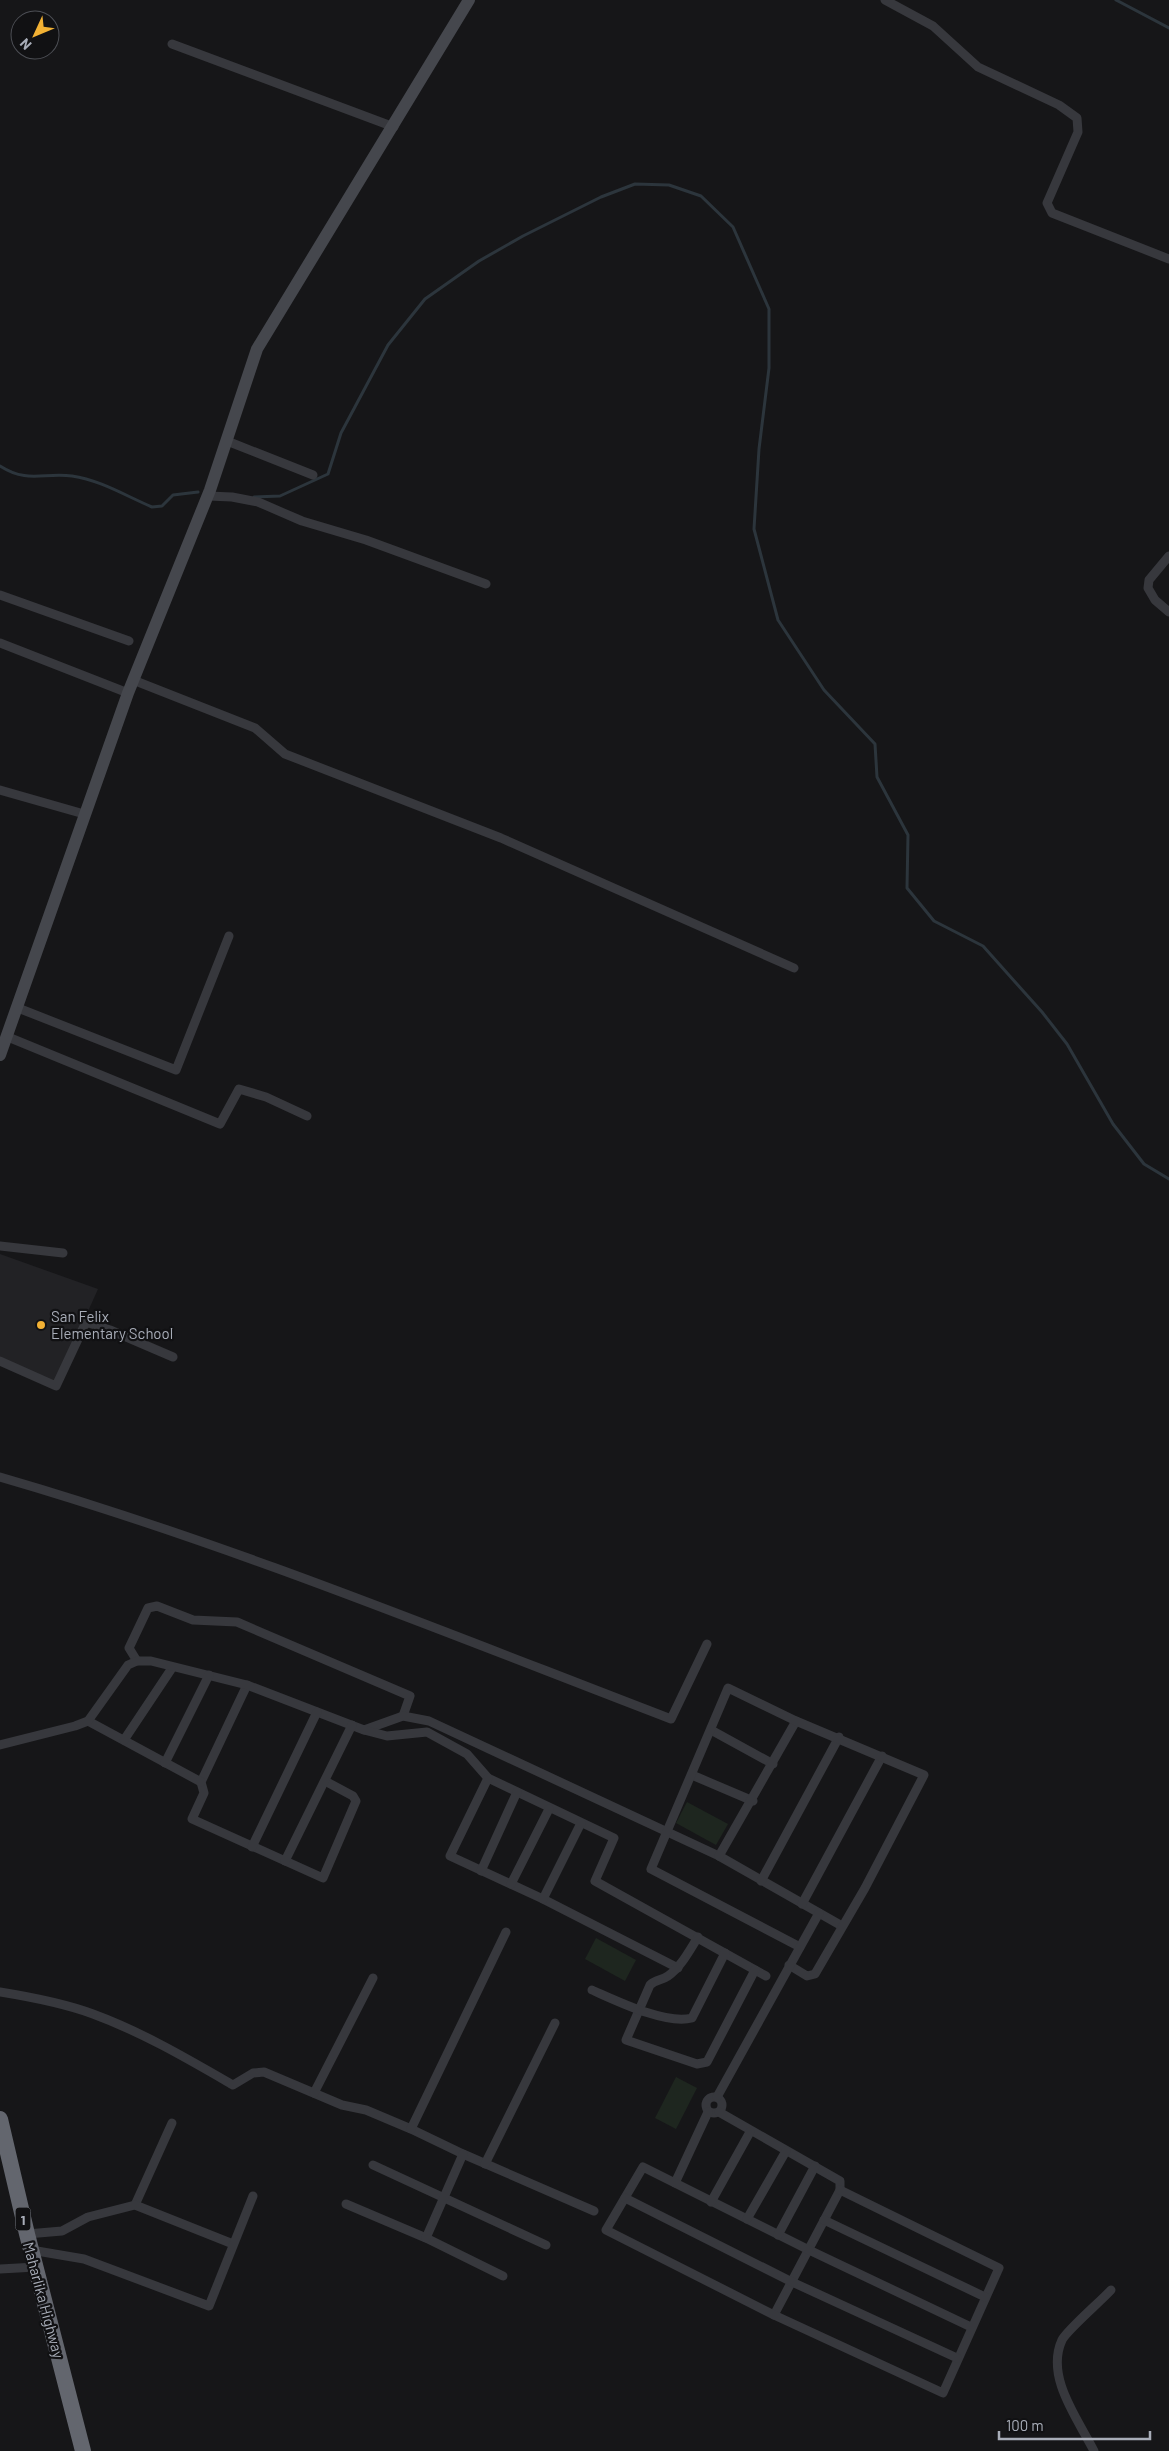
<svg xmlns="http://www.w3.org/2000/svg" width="1169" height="2451" font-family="Barlow,sans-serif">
<rect width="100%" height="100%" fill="#161618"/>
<path fill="#222225" d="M0,1254L98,1289L55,1385L0,1361Z"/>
<g fill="#1e261f">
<path d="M687,1802L728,1824L716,1845L676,1823Z"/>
<path d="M596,1938L636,1960L625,1981L585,1959Z"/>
<path d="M676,2077L697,2088L676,2129L655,2118Z"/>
</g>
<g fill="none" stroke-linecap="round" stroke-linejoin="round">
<g stroke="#2c353c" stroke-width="3">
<path d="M1116,0L1169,28"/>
<path d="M0,466C28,484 44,472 72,476C100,480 126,496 152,507L162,506L173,495L198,492"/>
<path d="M254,497L280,496L328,474L341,433L388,345L425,299L479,261L523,236L601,197L635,184L669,185L701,196L733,227L769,309V368L759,449L754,529L778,620L824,690L875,744L877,777L908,835L907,888L934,921L983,946L1042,1012L1067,1044L1113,1124L1144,1164L1169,1179"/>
</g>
<g stroke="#37383d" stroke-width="9">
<path d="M885,0L933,26L978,67L1059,105L1077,118L1078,132L1047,203L1052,213L1169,259"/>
<path d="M172,44L394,127"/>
<path d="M227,441L313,475"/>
<path d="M208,496L232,497L258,502L302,521L366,540L486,584"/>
<path d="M1169,556L1149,580L1148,588L1155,600L1169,612"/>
<path d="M0,595L129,641"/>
<path d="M0,643L128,693"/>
<path d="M133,680L255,728L285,754L501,838L794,968"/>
<path d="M0,790L84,814"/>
<path d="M18,1008L176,1070L229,936"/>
<path d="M8,1037L220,1124L239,1089L266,1097L307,1116"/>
<path d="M0,1246L63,1253"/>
<path d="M0,1361L56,1386L86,1322L110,1330L173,1357"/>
<path d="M0,1477C228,1543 449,1634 671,1719L707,1644"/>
<path d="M137,1661L129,1648L148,1608L157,1606L193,1620L237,1622L410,1696L403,1716"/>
<path d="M247,1685L201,1782L204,1793L192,1819L323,1878L356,1801L353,1796L325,1781"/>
<path d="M88,1721L201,1782"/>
<path d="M364,1730L403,1716L429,1721L719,1856L842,1926"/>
<path d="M711,1730L773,1764"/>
<path d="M124,1740L172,1668"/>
<path d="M0,1745L75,1726L88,1721L128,1665L137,1661H151L247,1685L364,1730L387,1736L427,1732L467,1754L488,1778L614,1838L595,1881L766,1976"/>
<path d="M165,1763L209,1675"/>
<path d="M692,1775L753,1801"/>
<path d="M488,1778L450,1856L543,1899L678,1968"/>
<path d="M252,1847L317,1712"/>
<path d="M719,1856L796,1721"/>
<path d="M285,1861L352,1725"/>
<path d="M481,1871L517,1792"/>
<path d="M761,1881L839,1737"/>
<path d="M511,1884L549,1809"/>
<path d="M543,1899L581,1823"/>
<path d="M802,1904L882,1756"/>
<path d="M698,1937C689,1951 681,1967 668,1976C661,1981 656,1979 650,1985L626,2040L697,2064L707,2062L755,1970"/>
<path d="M789,1965L807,1976L815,1974L865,1888L924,1775L796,1721L728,1688L651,1869L800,1947"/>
<path d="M592,1990C617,2001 666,2025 692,2018L725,1953"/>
<path d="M0,1992C31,1997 63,2003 93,2014C142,2032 188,2059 233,2085L253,2073L264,2072L342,2105L366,2110L411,2129L463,2154L594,2211"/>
<path d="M314,2093L373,1978"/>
<circle cx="714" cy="2105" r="8"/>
<path d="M717,2097L819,1913"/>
<path d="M719,2112L840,2181V2190L774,2315"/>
<path d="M411,2129L506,1932"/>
<path d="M485,2164L555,2023"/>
<path d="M373,2165L546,2245"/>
<path d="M675,2183L708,2112"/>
<path d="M840,2190L999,2268L943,2393L774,2315L606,2230L643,2167L809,2250L971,2327"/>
<path d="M625,2198L792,2282L957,2358"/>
<path d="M711,2202L750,2132"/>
<path d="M346,2204L426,2238L503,2276"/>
<path d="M135,2205L172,2123"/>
<path d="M747,2219L786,2151"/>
<path d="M824,2220L985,2297"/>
<path d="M27,2234L62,2231L88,2217L135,2205L233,2244"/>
<path d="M778,2235L815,2166"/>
<path d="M426,2238L463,2154"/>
<path d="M31,2250L84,2259L209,2306L253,2196"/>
<path d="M0,2269L36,2267"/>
<path d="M1094,2451C1078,2419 1045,2377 1062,2340C1067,2330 1101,2301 1111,2290"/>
</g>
<path stroke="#45474d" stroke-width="12" d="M0,1055L128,693L210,490L257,349L469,0"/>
<path stroke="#63666e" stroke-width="16" d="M0,2119L27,2234L83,2451"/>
</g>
<circle fill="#f2b134" stroke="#111113" stroke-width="2" cx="41" cy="1325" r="5"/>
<g text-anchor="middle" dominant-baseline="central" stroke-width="4.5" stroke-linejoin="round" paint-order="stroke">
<rect fill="#111113" stroke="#7b7e86" stroke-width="1" x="15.5" y="2207.5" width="15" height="23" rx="4"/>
<g font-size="14" font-weight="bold" fill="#a8adb8">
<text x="23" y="2219">1</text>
</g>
<g font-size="15" fill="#a8adb8" stroke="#111113" text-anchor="start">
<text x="51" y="1316">San Felix<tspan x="51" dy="17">Elementary School</tspan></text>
</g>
<g font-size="15" fill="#a8adb8" stroke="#111113">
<text transform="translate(44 2300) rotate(75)">Maharlika Highway</text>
</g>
</g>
<g transform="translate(35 35) rotate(226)"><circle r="24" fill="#111113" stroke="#4d4f55"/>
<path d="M0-4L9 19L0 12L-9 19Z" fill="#f2b134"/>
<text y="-8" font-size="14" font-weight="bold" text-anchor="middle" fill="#a8adb8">N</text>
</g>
<path d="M999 2431v8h151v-8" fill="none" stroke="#a8adb8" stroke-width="2.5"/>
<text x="1006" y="2431" font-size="15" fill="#a8adb8" stroke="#111113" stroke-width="4" paint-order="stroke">100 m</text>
</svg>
